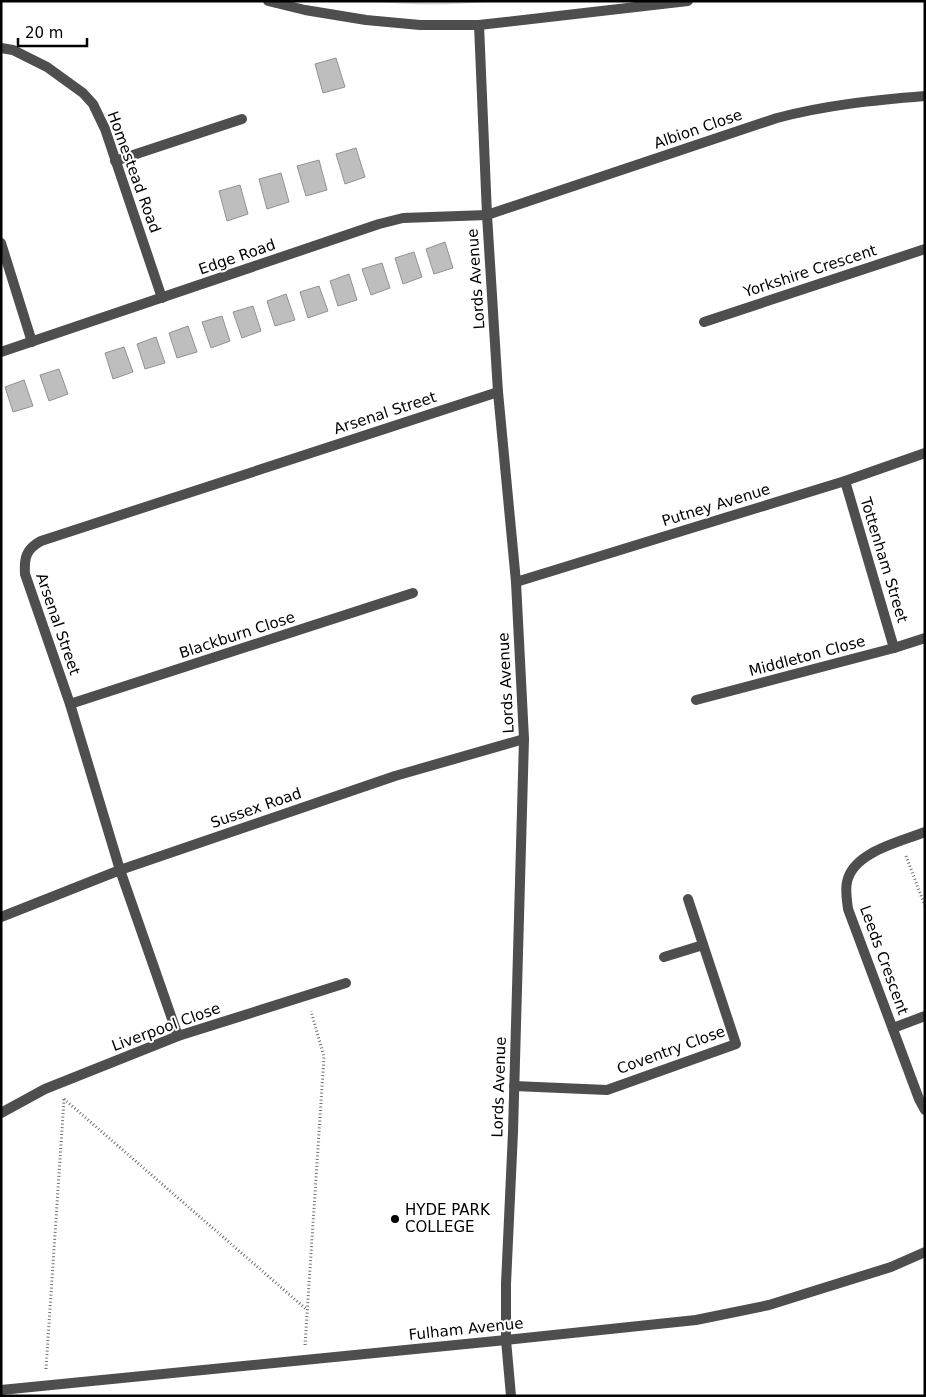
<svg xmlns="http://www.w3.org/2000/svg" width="926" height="1397" font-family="'DejaVu Sans',sans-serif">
<rect width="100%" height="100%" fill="#fff"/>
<path fill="#d5d5d5" d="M370,1H496C454,5 412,6 370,1Z"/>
<g fill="#bebebe" stroke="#929292">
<path d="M336,58L345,87L323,93L315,64Z"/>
<path d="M356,148L365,177L345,184L336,154Z"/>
<path d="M319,160L327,190L306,196L297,166Z"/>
<path d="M281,173L289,202L267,209L259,179Z"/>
<path d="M240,185L248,214L227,221L219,191Z"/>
<path d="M445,242L453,268L434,274L426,249Z"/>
<path d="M414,252L422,277L403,284L395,258Z"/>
<path d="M382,263L390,288L371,295L362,269Z"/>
<path d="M349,274L357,300L338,306L330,281Z"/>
<path d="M319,286L328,311L308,318L300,292Z"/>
<path d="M286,294L295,320L275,326L267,301Z"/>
<path d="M253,306L261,331L242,338L233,312Z"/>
<path d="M222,316L230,341L211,348L202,322Z"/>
<path d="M188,326L197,352L177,358L169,333Z"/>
<path d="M156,337L165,363L145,369L137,344Z"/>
<path d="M124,347L133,372L113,379L105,353Z"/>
<path d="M59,369L68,394L49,401L40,375Z"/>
<path d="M24,380L33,406L13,412L5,387Z"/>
</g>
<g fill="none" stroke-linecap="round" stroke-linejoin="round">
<g stroke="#707070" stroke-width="3" stroke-dasharray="1 2.5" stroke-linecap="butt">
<path d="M906,856L925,906"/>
<path d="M64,1099L306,1309"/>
<path d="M305,1345L324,1057L311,1011"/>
<path d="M46,1369L64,1099"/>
</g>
<g stroke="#4e4e4e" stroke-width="10">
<path d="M479,25L487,215L498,392L516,582L524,739L513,1132L506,1284V1340L511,1396"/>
<path d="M1,48L13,50L47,67L83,93L93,104L105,129L162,298"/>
<path d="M115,161L242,119"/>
<path d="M1,243L32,342"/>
<path d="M704,322L925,249"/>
<path d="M1,352L379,224L403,218L487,215L777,118C826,105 875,100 925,96"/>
<path d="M845,481L894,648"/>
<path d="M516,582L845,481L925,453"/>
<path d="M696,700L894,648L925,638"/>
<path d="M70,704L413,593"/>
<path d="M925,832C900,842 853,852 847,882C845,891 847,900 848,909L919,1099L925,1110"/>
<path d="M1,917L120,870L395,776L524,739"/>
<path d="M664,957L703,945"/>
<path d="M893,1028L925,1016"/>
<path d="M178,1036L120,870L70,704L25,574C24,558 26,549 41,541L498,392"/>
<path d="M514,1086L607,1090L736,1044L688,899"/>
<path d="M1,1113L45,1089L178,1036L346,983"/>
<path d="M1,1390L506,1340L696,1320L769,1305L891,1267L925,1252"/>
</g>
<path stroke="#4e4e4e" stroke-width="10" d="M268,1L305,10L366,20L420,25H479L688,1"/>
</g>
<circle fill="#000" stroke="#fff" stroke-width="2" cx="395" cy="1219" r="5"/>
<g text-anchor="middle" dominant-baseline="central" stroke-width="4" stroke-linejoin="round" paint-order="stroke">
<g font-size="15" fill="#000" stroke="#fff">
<text transform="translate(698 129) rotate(-19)">Albion Close</text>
<text transform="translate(134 172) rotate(70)">Homestead Road</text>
<text transform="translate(237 257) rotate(-19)">Edge Road</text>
<text transform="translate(810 271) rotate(-18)">Yorkshire Crescent</text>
<text transform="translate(476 279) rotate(-94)">Lords Avenue</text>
<text transform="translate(385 413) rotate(-18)">Arsenal Street</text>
<text transform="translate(716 505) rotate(-17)">Putney Avenue</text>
<text transform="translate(884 560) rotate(73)">Tottenham Street</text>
<text transform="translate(58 624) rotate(71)">Arsenal Street</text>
<text transform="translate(237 635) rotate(-18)">Blackburn Close</text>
<text transform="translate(807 656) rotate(-15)">Middleton Close</text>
<text transform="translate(506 683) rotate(-93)">Lords Avenue</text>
<text transform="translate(256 808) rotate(-19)">Sussex Road</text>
<text transform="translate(884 960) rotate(70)">Leeds Crescent</text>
<text transform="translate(166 1027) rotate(-20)">Liverpool Close</text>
<text transform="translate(671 1050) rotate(-20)">Coventry Close</text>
<text transform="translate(499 1087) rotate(-88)">Lords Avenue</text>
<text transform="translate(466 1329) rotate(-6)">Fulham Avenue</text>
</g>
<g font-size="15" fill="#000" stroke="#fff" text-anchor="start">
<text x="405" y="1210">HYDE PARK<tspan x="405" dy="17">COLLEGE</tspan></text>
</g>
</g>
<rect width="926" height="1397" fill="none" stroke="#000000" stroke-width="5"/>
<path d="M18 38v8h69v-8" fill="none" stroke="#000000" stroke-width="2.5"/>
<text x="25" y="38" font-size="15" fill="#000000" stroke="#ffffff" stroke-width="4" paint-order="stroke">20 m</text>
</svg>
